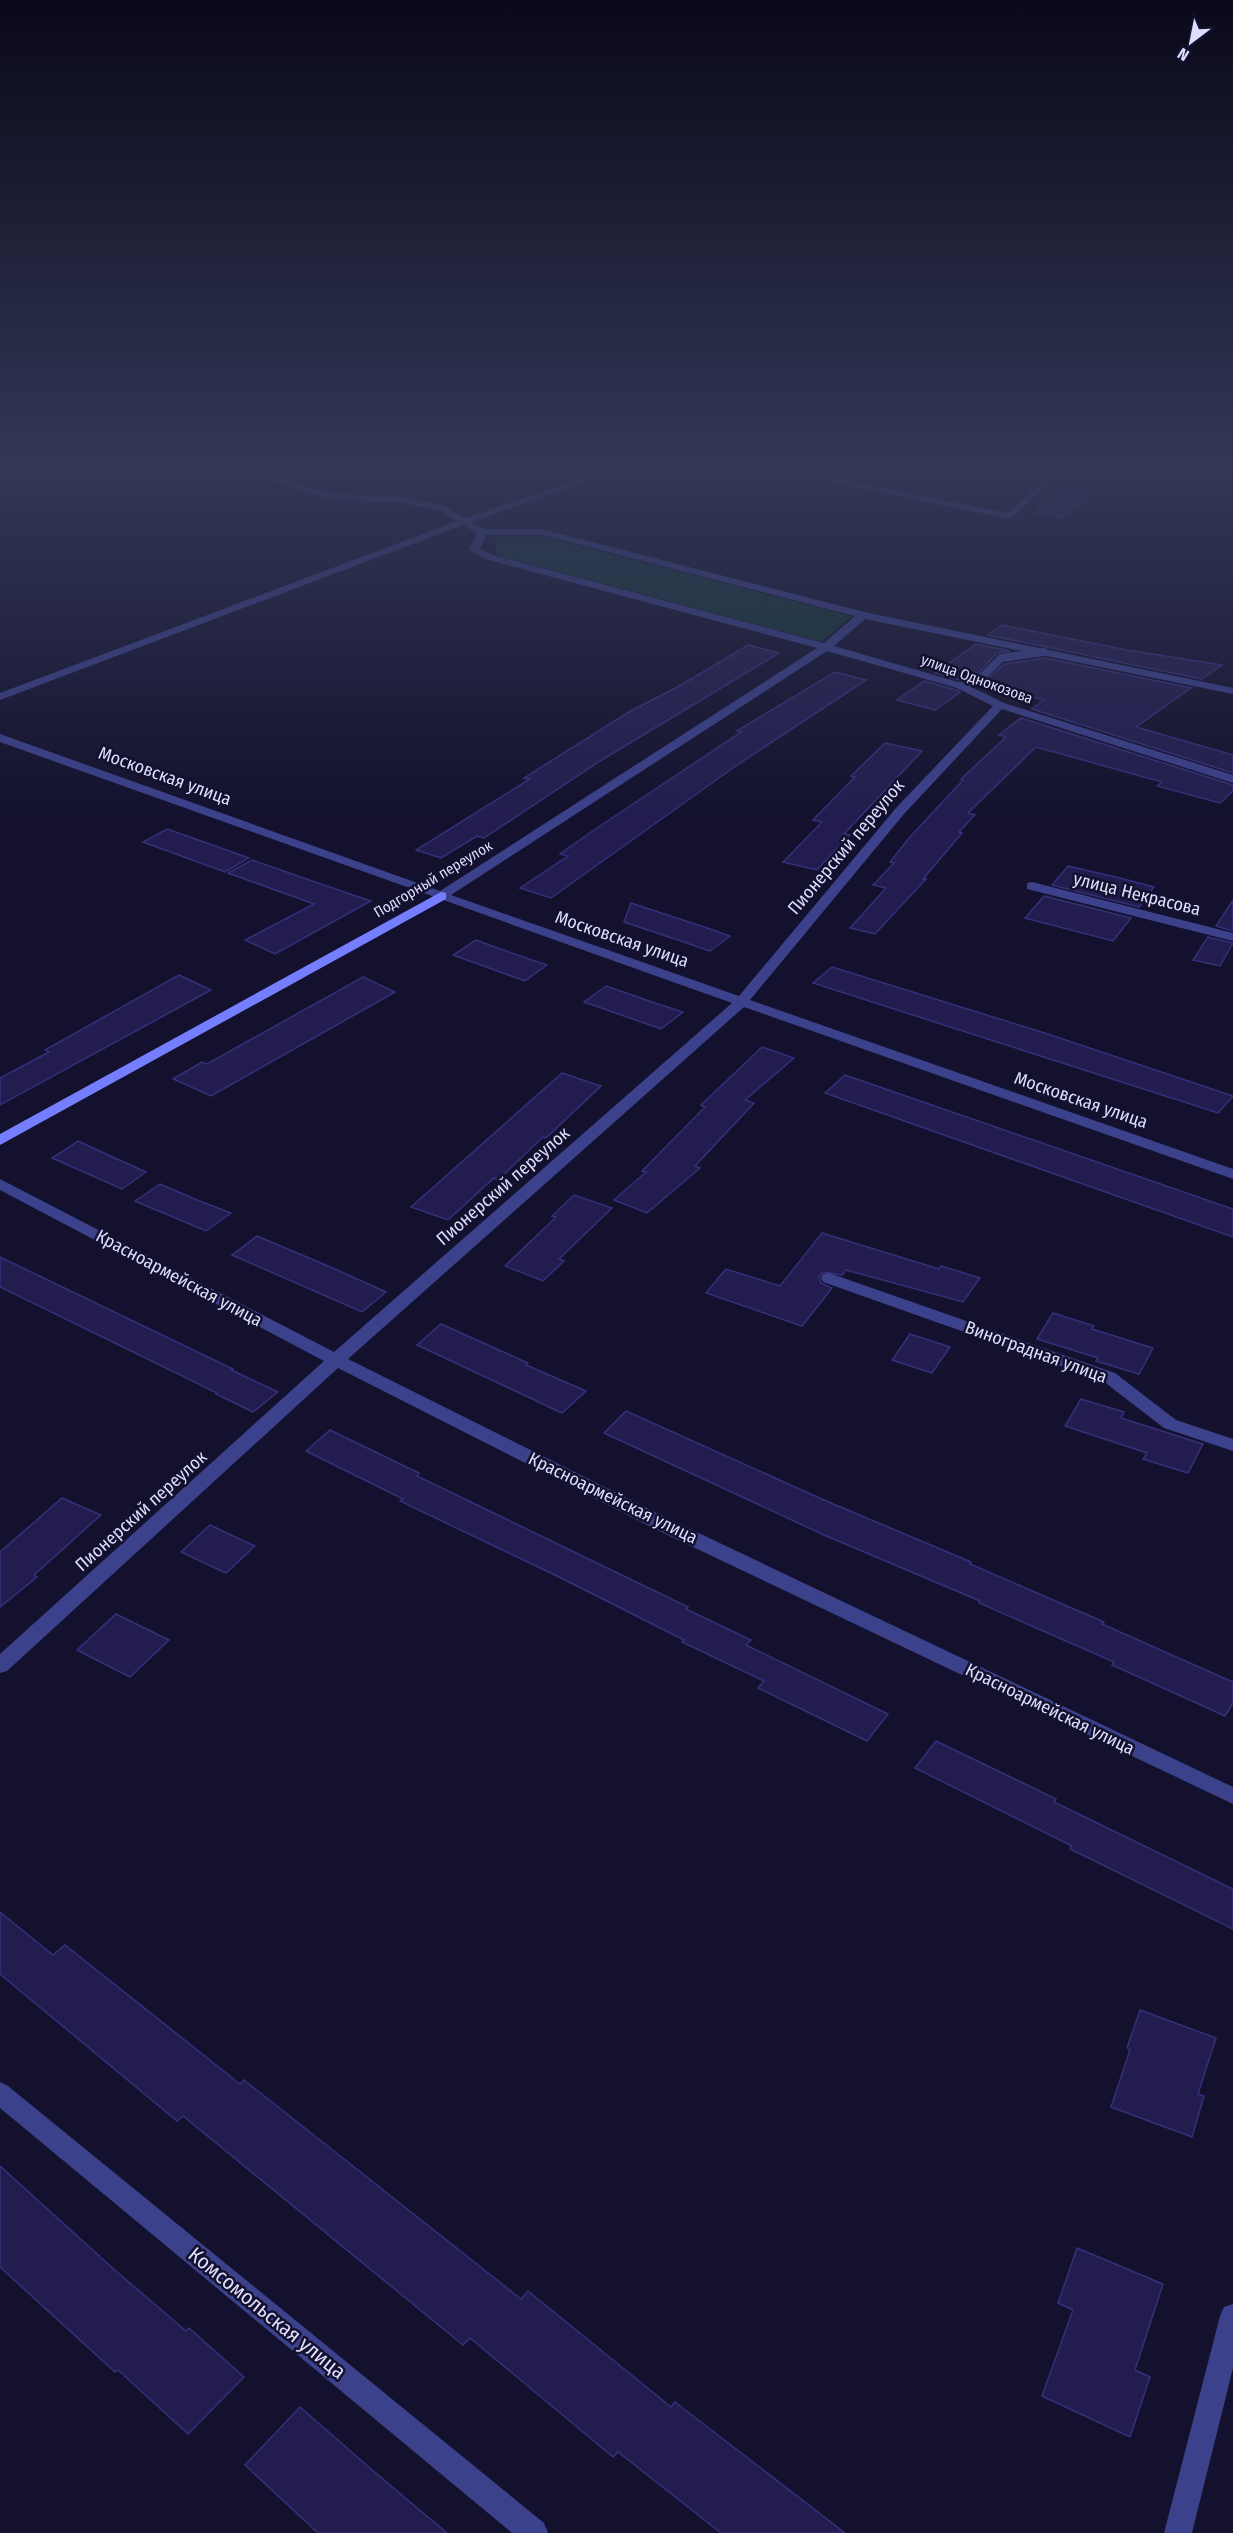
<svg xmlns="http://www.w3.org/2000/svg" width="1233" height="2533" font-family="'Fira Sans Condensed',sans-serif">
<rect width="100%" height="100%" fill="#13112d"/>
<path fill="#143732" d="M495,537H544L852,616L822,642L496,555Z"/>
<g fill="#221d4e" stroke="#372f7a" stroke-width="1.5">
<path d="M1071,481L1100,486L1065,518L1034,513Z"/>
<path d="M1002,625L1127,650L1222,665L1202,679L988,635Z"/>
<path d="M976,644L1010,651L997,653L979,672L960,680L935,673Z"/>
<path d="M748,645L779,653L600,761L484,838L477,836L441,858L416,850L530,779L524,778L629,712L681,685Z"/>
<path d="M1045,658L1191,688L1136,727L1233,755V773L1032,709L1044,700L984,682L1004,664Z"/>
<path d="M835,672L866,680L740,763L551,898L520,888L568,856L560,854L594,830L741,732L737,731Z"/>
<path d="M924,681L956,690L960,692L935,710L897,700Z"/>
<path d="M1021,718L1233,785V791L1220,803L1157,786L1162,782L1036,747L968,813L975,815L959,832L962,833L923,879H926L875,934L850,928L886,888L873,885L894,863L890,862L910,837L963,780L961,779L1006,737L999,735Z"/>
<path d="M885,743L922,751L844,834L850,835L817,870L783,862L822,822L813,820L855,777L851,776Z"/>
<path d="M167,829L249,858L225,872L143,842Z"/>
<path d="M252,860L350,894L371,901L275,954L245,940L314,904L228,873Z"/>
<path d="M1068,866L1120,878L1154,887L1139,907L1052,885Z"/>
<path d="M1044,896L1131,918L1113,941L1025,918Z"/>
<path d="M1233,900V931L1216,926Z"/>
<path d="M631,903L707,928L730,936L710,951L624,922Z"/>
<path d="M1208,937L1233,943L1220,966L1193,960Z"/>
<path d="M476,940L503,950L547,965L525,981L453,955Z"/>
<path d="M832,967L1048,1034L1233,1096L1218,1113L813,983Z"/>
<path d="M179,975L211,990L0,1105V1078L49,1052L45,1050Z"/>
<path d="M363,977L395,992L211,1096L173,1079L202,1062L207,1064Z"/>
<path d="M606,986L652,1002L683,1012L661,1029L584,1002Z"/>
<path d="M762,1047L794,1058L745,1100L754,1103L695,1166L700,1168L647,1213L614,1200L646,1172L642,1171L705,1107L701,1105Z"/>
<path d="M562,1073L601,1086L546,1138L543,1137L498,1180L494,1178L448,1220L411,1207Z"/>
<path d="M845,1075L1233,1209V1237L825,1093Z"/>
<path d="M78,1141L108,1155L146,1172L122,1189L52,1158Z"/>
<path d="M160,1184L197,1200L231,1213L206,1231L135,1201Z"/>
<path d="M574,1195L612,1208L559,1259L564,1261L543,1281L505,1266L556,1217L552,1216Z"/>
<path d="M822,1233L939,1269L941,1266L980,1278L963,1302L846,1270L842,1275L823,1272L819,1277L821,1283L832,1288L802,1326L706,1293L726,1269L780,1286Z"/>
<path d="M257,1236L335,1269L386,1292L362,1312L232,1255Z"/>
<path d="M0,1257L233,1369L231,1370L278,1392L253,1412L216,1394L217,1393L0,1287Z"/>
<path d="M1053,1313L1094,1326L1092,1329L1153,1348L1139,1374L1096,1361L1098,1358L1037,1339Z"/>
<path d="M441,1324L528,1363L526,1365L586,1391L562,1413L417,1345Z"/>
<path d="M910,1334L950,1347L932,1373L892,1360Z"/>
<path d="M1081,1399L1124,1412L1121,1418L1203,1444L1188,1473L1143,1459L1147,1453L1065,1426Z"/>
<path d="M626,1411L824,1500L971,1562L970,1564L1104,1622L1102,1624L1233,1682V1703L1225,1716L1112,1665L1114,1662L979,1603L980,1601L824,1535L604,1433Z"/>
<path d="M330,1430L419,1473L417,1476L688,1607L686,1609L751,1640L746,1645L888,1714L867,1741L758,1688L764,1681L682,1642L684,1640L561,1578L400,1501L403,1499L306,1451Z"/>
<path d="M62,1498L101,1515L34,1575L37,1577L0,1607V1552Z"/>
<path d="M210,1525L255,1546L226,1573L181,1552Z"/>
<path d="M116,1614L169,1640L130,1677L77,1650Z"/>
<path d="M936,1741L1056,1799L1054,1802L1233,1889V1929L1070,1849L1072,1846L915,1768Z"/>
<path d="M0,1912L53,1955L65,1945L240,2084L244,2080L521,2299L528,2291L671,2407L675,2402L845,2533H721L618,2452L613,2457L470,2338L463,2345L183,2116L177,2121L0,1974Z"/>
<path d="M1140,2010L1216,2038L1198,2094L1204,2096L1192,2137L1111,2107L1130,2050L1127,2048Z"/>
<path d="M0,2166L117,2272L186,2331L189,2328L244,2377L188,2434L118,2370L115,2372L0,2267Z"/>
<path d="M1077,2248L1163,2284L1135,2370L1150,2377L1130,2437L1042,2396L1073,2310L1058,2303Z"/>
<path d="M300,2407L378,2475L447,2533H318L245,2465Z"/>
</g>
<g fill="none" stroke-linecap="round" stroke-linejoin="round">
<path stroke="#3c418c" stroke-width="8" d="M961,686L982,677L1001,658L1044,652"/>
<g fill="#3c418c" fill-rule="evenodd">
<path d="M213,464H226L334,494L399,496L444,506L465,518L624,464H636L472,522L484,529H542L864,612L1233,688V694L865,619L834,646L965,684L1004,703L1233,775V783L1002,709L904,814L750,1000L1233,1169V1179L744,1007L348,1359L667,1518L1233,1787V1804L653,1528L338,1368L7,1671L0,1673V1654L324,1361L0,1190V1179L334,1352L732,1003L0,742V734L440,891L817,648L485,559L469,550L477,533L463,525L0,700V693L457,521L441,511L399,502L334,500ZM486,535H542L855,616L824,643L493,555L480,549ZM827,651L957,688L993,706L896,808L739,996L451,895Z"/>
<path d="M743,464H760L1008,513L1061,464H1071L1010,519Z"/>
<path d="M1032,882L1233,933V941L1027,889V883Z"/>
<path d="M829,1273L1115,1373L1176,1420L1233,1439V1451L1164,1428L1103,1381L823,1282L821,1278L823,1274Z"/>
<path d="M0,2082L8,2086L544,2523L548,2533H512L0,2108Z"/>
<path d="M1233,2304V2368L1192,2533H1164L1220,2316L1224,2307Z"/>
</g>
<path fill="#747eff" fill-rule="evenodd" d="M441,892L446,893V899L0,1145V1134Z"/>
</g>
<linearGradient id="sky" x2="0" y2="1"><stop stop-color="#0a0919"/><stop offset="0.57" stop-color="#333857"/><stop offset="1" stop-color="#333857" stop-opacity="0"/></linearGradient>
<rect width="1233" height="818" fill="url(#sky)"/>
<g text-anchor="middle" dominant-baseline="central" stroke-width="5" stroke-linejoin="round" paint-order="stroke">
<g font-size="15" fill="#deddff" stroke="#13112d">
<text transform="translate(977 679) rotate(20)">улица Однокозова</text>
<text transform="translate(433 879) rotate(-31)">Подгорный переулок</text>
</g>
<g font-size="18" fill="#deddff" stroke="#13112d">
<text transform="translate(165 776) rotate(20)">Московская улица</text>
<text transform="translate(846 847) rotate(-50)">Пионерский переулок</text>
<text transform="translate(1137 894) rotate(14)">улица Некрасова</text>
<text transform="translate(622 939) rotate(19)">Московская улица</text>
<text transform="translate(1081 1100) rotate(19)">Московская улица</text>
<text transform="translate(503 1186) rotate(-41)">Пионерский переулок</text>
<text transform="translate(179 1278) rotate(28)">Красноармейская улица</text>
<text transform="translate(1036 1352) rotate(20)">Виноградная улица</text>
<text transform="translate(613 1498) rotate(26)">Красноармейская улица</text>
<text transform="translate(141 1511) rotate(-42)">Пионерский переулок</text>
<text transform="translate(1050 1709) rotate(26)">Красноармейская улица</text>
</g>
<g font-size="21" fill="#deddff" stroke="#13112d">
<text transform="translate(267 2313) rotate(39)">Комсомольская улица</text>
</g>
</g>
<g transform="translate(1191 42) rotate(212)" stroke="#13112d" stroke-width="4.5" paint-order="stroke">
<path d="M0-4.5L10 22L0 15L-10 22Z" fill="#deddff"/>
<text y="-9" font-size="16" font-weight="bold" text-anchor="middle" fill="#deddff">N</text>
</g>
</svg>
